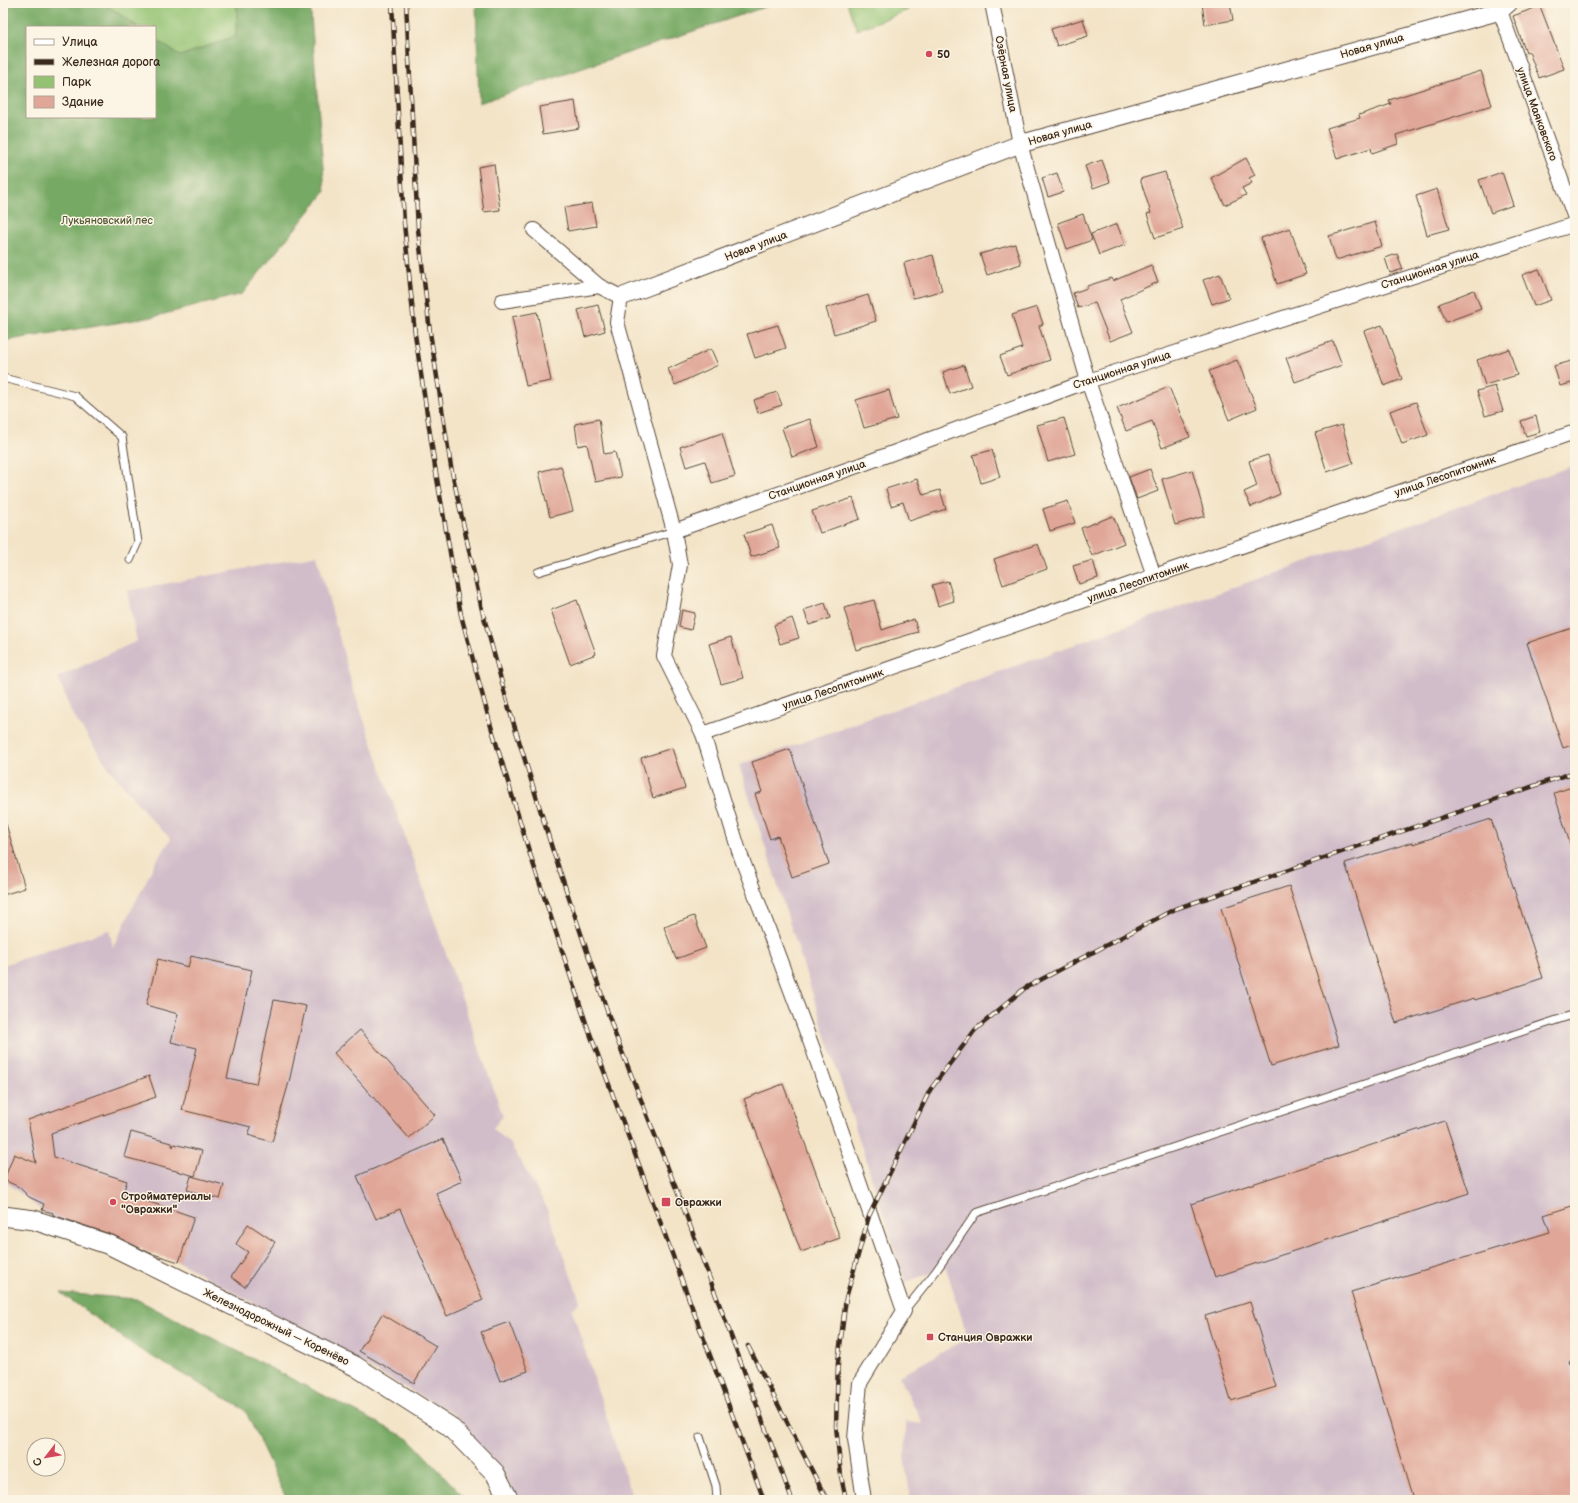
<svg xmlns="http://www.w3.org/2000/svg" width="1578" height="1503" font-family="'Balsamiq Sans',sans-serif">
<rect width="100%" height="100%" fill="#fcf5e5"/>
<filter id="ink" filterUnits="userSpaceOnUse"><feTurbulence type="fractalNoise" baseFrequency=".025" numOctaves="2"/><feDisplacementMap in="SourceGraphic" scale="8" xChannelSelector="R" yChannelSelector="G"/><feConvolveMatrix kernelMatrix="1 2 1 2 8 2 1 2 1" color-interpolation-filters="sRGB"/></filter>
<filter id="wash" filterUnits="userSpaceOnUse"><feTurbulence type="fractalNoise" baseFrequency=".012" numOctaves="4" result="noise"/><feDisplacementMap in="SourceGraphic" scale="16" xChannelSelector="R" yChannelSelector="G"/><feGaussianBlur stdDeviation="0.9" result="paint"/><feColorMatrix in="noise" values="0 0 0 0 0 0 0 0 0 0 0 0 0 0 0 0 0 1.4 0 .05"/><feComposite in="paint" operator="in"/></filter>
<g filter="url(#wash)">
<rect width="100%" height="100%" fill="#f3e4c8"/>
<g fill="#d1bdc9">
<path d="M1575,465V1500H911L905,1464L906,1422L923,1424L899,1376L968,1338L946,1268L905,1282L739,765Z"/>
<path d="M317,555L353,689L503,1116L493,1128L511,1145L545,1204L580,1301L572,1310L633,1500H519L503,1474L455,1415L179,1262L51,1218L4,1180L3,1178V965L109,930L113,947L155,863L171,839L149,817L111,771L71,712L58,677L137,641L127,591Z"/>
</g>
<g fill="#93c372" stroke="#677648">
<path d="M103,3H237L236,36L180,56L155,39V27H138Z"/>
<path d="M847,3H906L908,10L857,30Z"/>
</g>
<g fill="#76a964" stroke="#586a41">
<path d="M3,3H103L138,27H27V117H155V39L180,56L236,36L237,3H310L325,192L242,294L153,317L3,341Z"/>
<path d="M476,3H777L479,103Z"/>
<path d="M61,1293L136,1299L409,1439L467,1500H287L245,1410L139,1349Z"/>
</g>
<g id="blocks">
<g fill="#e0a799">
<path d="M1202,3H1230L1233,20L1205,25Z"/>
<path d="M1540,6L1564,69L1539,78L1529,52L1526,53L1513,16Z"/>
<path d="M1083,19L1088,36L1057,46L1051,29Z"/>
<path d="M1481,71L1492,105L1396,135L1398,144L1372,153L1371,148L1337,159L1327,128L1360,118L1359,115L1391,104L1389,100Z"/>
<path d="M575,101L579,128L543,134L539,107Z"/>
<path d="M1246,158L1255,175L1249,178L1252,183L1242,188L1246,195L1225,205L1211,178Z"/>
<path d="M1102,160L1110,182L1093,188L1085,166Z"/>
<path d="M494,164L500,210L484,212L478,167Z"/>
<path d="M1165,172L1183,229L1155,238L1147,214L1151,213L1140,179Z"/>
<path d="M1502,172L1513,205L1491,213L1479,180Z"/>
<path d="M1057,173L1063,192L1048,197L1042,178Z"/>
<path d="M1437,189L1449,229L1427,235L1416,196Z"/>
<path d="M592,203L596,226L568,231L564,208Z"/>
<path d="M1083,214L1092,240L1067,249L1058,223Z"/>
<path d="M1375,222L1382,246L1336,260L1329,236Z"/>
<path d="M1117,224L1125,245L1099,255L1091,234Z"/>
<path d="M1290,228L1306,274L1277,284L1261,238Z"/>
<path d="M1015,244L1021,264L987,275L980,254Z"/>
<path d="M1397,254L1403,269L1390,273L1385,258Z"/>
<path d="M933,255L942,291L913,298L904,263Z"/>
<path d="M1151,265L1158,282L1120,299L1133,332L1110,341L1095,303L1078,308L1073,293L1087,288V286L1112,278L1113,281Z"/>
<path d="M1539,269L1551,300L1534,306L1522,275Z"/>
<path d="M1220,274L1229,298L1212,304L1203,280Z"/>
<path d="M1474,290L1481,309L1446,322L1439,304Z"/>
<path d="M868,295L876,321L834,334L826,308Z"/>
<path d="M598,305L605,331L585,337L578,310Z"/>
<path d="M1037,307L1043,324L1039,326L1050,360L1007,375L1000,356L1022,348L1012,315Z"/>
<path d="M537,312L551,381L526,386L512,317Z"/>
<path d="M778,325L786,348L755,358L747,334Z"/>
<path d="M1382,325L1402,379L1384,386L1364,331Z"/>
<path d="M1333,341L1342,365L1295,382L1286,358Z"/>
<path d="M711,349L718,365L675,385L668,369Z"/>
<path d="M1509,349L1517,375L1485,385L1477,360Z"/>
<path d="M1237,360L1257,408L1229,420L1209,371Z"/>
<path d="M1575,360V382L1560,386L1554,366Z"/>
<path d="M964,365L971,386L950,394L943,372Z"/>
<path d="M1495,386L1503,411L1485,416L1477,391Z"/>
<path d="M1169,387L1190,437L1162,448L1152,421L1126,431L1117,408Z"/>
<path d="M889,390L897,419L864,428L856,400Z"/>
<path d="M777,392L782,405L758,413L754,400Z"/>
<path d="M1416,402L1428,435L1402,444L1390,411Z"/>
<path d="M1536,416L1540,432L1526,436L1521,421Z"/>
<path d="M1064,418L1075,454L1048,462L1037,425Z"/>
<path d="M599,419L604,454L615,452L621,477L595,482L587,444L578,446L575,424Z"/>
<path d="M810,419L819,447L792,457L782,428Z"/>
<path d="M1342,425L1353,463L1327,472L1315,433Z"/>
<path d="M722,433L735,476L712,483L705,461L686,467L680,447Z"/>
<path d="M992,450L1000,477L981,483L973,455Z"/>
<path d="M1268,455L1280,494L1251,507L1244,492L1257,486L1249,461Z"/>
<path d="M561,466L573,511L550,517L539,472Z"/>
<path d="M1150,469L1158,491L1137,499L1129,477Z"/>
<path d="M1192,470L1205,516L1175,525L1162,479Z"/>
<path d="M917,479L923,495L940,490L946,509L909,521L903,502L891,506L886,489Z"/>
<path d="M853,498L860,519L820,533L812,511Z"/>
<path d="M1068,501L1075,523L1050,531L1043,509Z"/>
<path d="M1113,516L1124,543L1092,556L1081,528Z"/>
<path d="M772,525L780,548L751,557L744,534Z"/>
<path d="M1038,544L1047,569L1003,585L994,559Z"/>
<path d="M1093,560L1098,578L1079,584L1073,566Z"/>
<path d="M948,581L954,601L938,606L932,585Z"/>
<path d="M577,600L596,654L570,664L551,610Z"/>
<path d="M874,600L882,630L914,619L918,632L856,650L844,608Z"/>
<path d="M825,603L830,618L809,625L804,610Z"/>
<path d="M682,610L695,613L691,630L679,627Z"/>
<path d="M792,618L799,638L780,644L774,625Z"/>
<path d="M1575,627V744L1563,748L1527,643Z"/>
<path d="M731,637L743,678L721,684L709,644Z"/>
<path d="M672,748L685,788L653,798L641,758Z"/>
<path d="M790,749L829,864L792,877L778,836L770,839L755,794L762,792L752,762Z"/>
<path d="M1575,786V849L1572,850L1554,793Z"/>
<path d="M1491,819L1543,978L1475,1000L1474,998L1396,1023L1345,863L1413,842V844Z"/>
<path d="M3,824H6L25,888L3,895Z"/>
<path d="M1289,886L1339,1045L1271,1066L1221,908Z"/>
<path d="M694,916L706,948L676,959L664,927Z"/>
<path d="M191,956L252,970L227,1078L256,1084L274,1000L306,1006L289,1082L272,1142L248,1135L251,1127L182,1110L197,1048L171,1042L178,1014L146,1005L158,959L188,967Z"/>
<path d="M360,1030L435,1115L409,1138L334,1053Z"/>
<path d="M149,1076L156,1097L51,1133L54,1157L127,1181L123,1193L194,1217L179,1262L150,1253L113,1235L53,1215V1213L42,1210L44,1204L29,1197L19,1187L4,1180L14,1154L36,1163L28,1120Z"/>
<path d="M783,1084L840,1238L801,1252L744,1099Z"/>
<path d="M1445,1121L1469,1193L1215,1277L1191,1204Z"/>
<path d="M131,1132L171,1143L173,1147L174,1144L202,1151L195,1176L124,1157Z"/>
<path d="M443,1139L462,1181L436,1193L483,1300L447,1316L400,1209L376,1219L357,1176Z"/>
<path d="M191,1176L224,1185L220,1199L187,1190Z"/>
<path d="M1575,1205V1361L1568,1362L1575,1384V1500H1413L1351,1292L1550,1232L1544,1215Z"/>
<path d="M248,1224L275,1242L245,1287L231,1277L248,1252L236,1244Z"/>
<path d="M1250,1302L1276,1387L1231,1401L1205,1316Z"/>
<path d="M382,1314L436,1346L414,1383L359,1351Z"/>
<path d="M509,1322L528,1371L500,1381L481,1332Z"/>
</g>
</g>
</g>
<g filter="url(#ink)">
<use href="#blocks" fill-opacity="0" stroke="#574638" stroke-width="1"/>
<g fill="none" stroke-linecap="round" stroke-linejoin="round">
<g stroke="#574638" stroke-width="9">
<g id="service">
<path d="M3,378L75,396L122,437L138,542L130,560"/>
<path d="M538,572L674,531"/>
<path d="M904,1311L936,1271L976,1213L1575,1014"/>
<path d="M700,1437L716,1486L717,1500"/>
</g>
</g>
<g stroke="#574638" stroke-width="16">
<g id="minor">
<path d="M992,3L1020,144L1088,381L1154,576"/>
<path d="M1500,11L1575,218"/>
<path d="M534,230L599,286L621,297L617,322L674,531L680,565L664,656L703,734L739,851L813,1049L904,1311L860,1383L855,1439L864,1500"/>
<path d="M502,301L599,286"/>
<path d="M674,531L860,465L1088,381L1575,224"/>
<path d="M703,734L1154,576L1575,432"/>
</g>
</g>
<g stroke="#574638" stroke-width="19">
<path id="tertiary" d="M621,297L1020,144L1500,11L1509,3"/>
</g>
<g stroke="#574638" stroke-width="21">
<path id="secondary" d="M3,1216L34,1220L110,1245L355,1366L449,1426L495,1473L509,1500"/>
</g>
<use href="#service" stroke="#fff" stroke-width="7"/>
<use href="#minor" stroke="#fff" stroke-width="14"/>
<use href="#tertiary" stroke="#fff" stroke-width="17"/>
<use href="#secondary" stroke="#fff" stroke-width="19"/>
<g stroke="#3b2a1e" stroke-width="4.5">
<g id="rail">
<path d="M392,3L404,223L415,334L435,467L461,615L490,723L529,851L586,1023L764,1500"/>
<path d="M406,3L418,229L430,332L451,467L482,610L508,705L552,848L615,1034L679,1196L792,1500"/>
<path d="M748,1346L827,1500"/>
<path d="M846,1500L841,1476L836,1426L838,1362L846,1298L869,1216L930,1090L975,1030L1025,988L1175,909L1575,772"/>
</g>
</g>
<use href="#rail" stroke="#fcf5e5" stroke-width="3" stroke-dasharray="9" stroke-linecap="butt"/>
</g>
</g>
<g fill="#d1495b" stroke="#fcf5e5" stroke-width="1.5">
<circle cx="929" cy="54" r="4"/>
<circle cx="113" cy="1202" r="4"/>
<rect x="661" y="1197" width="10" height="10" rx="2"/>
<rect x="926" y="1333" width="8" height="8" rx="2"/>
</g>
<g text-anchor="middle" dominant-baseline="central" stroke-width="3" stroke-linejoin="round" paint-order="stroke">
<g font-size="11" fill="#3b2a1e" stroke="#fcf5e5">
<text transform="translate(1372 46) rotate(-16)">Новая улица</text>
<text transform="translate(1006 74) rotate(79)">Озёрная улица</text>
<text transform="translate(1537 114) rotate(70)">улица Маяковского</text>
<text transform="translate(1060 133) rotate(-16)">Новая улица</text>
<text transform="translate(756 246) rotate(-21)">Новая улица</text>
<text transform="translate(1430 270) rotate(-18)">Станционная улица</text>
<text transform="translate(1122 370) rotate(-18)">Станционная улица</text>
<text transform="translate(1445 476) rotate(-19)">улица Лесопитомник</text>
<text transform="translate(817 480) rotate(-19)">Станционная улица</text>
<text transform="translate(1138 582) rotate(-19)">улица Лесопитомник</text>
<text transform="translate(833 689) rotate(-19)">улица Лесопитомник</text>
<text transform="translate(276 1327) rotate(26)">Железнодорожный — Коренёво</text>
</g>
<g font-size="11" font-weight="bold" fill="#3b2a1e" stroke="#fcf5e5" text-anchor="start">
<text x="937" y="54">50</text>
<text x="121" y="1196">Стройматериалы<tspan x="121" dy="13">"Овражки"</tspan></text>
<text x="675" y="1202">Овражки</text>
<text x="938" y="1337">Станция Овражки</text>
</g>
<g font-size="11" fill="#555837" stroke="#fcf5e5">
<text x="107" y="220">Лукьяновский лес</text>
</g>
</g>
<rect width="1578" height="1503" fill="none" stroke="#fcf5e5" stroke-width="16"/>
<rect x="26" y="26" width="130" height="92" fill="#fcf5e5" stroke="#afa495"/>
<rect x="34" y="39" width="20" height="6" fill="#ffffff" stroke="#afa495"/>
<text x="62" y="46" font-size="12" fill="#3b2a1e">Улица</text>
<rect x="34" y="59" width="20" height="6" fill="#3b2a1e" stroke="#afa495"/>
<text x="62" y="66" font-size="12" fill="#3b2a1e">Железная дорога</text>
<rect x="34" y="76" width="20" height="12" fill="#93c372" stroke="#afa495"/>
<text x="62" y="86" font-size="12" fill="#3b2a1e">Парк</text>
<rect x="34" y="96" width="20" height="12" fill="#e0a799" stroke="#afa495"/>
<text x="62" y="106" font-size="12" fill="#3b2a1e">Здание</text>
<g transform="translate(46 1457) rotate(239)"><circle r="19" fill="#fcf5e5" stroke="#afa495"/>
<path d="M0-3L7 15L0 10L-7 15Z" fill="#d1495b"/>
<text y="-6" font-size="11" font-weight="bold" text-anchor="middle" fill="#3b2a1e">С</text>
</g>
</svg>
